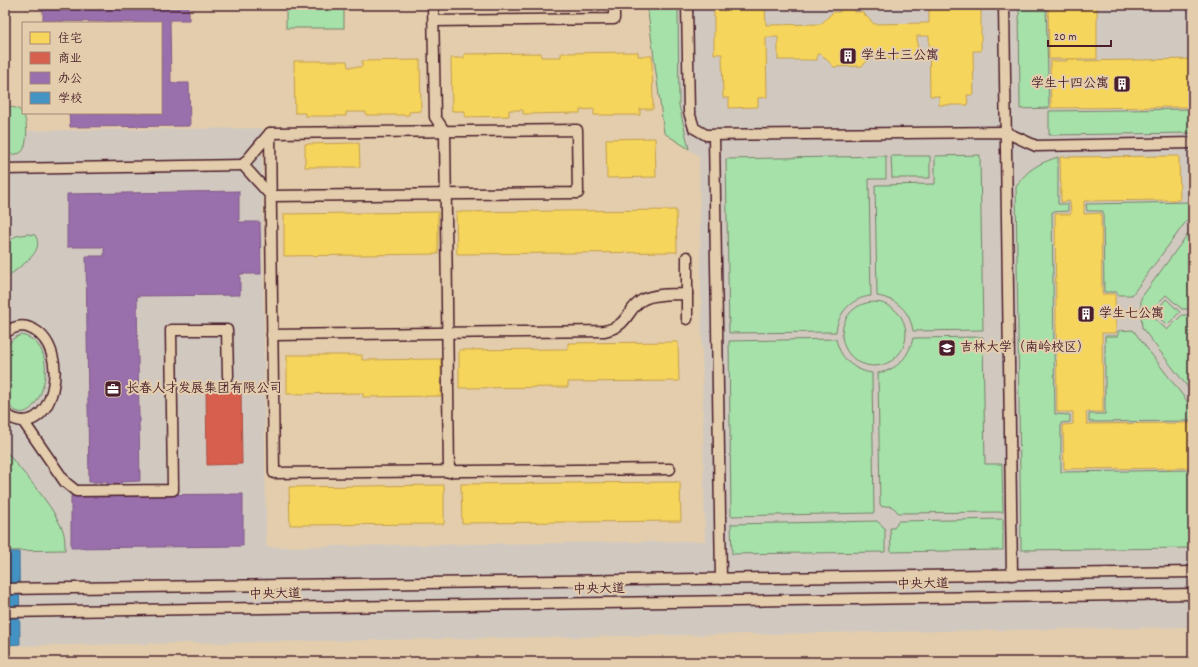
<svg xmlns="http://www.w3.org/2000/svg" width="1198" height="667" font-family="Dekko,'LXGW WenKai TC',sans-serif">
<rect width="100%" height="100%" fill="#e3cdac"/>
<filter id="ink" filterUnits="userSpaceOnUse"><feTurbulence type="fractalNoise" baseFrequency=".025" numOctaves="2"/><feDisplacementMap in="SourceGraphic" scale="8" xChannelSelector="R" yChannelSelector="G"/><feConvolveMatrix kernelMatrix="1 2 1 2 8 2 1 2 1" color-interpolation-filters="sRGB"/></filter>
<g filter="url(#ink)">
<path fill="#d1c9c0" d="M647,5H1193V627L5,646V131L262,128L266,547L705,541L699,156L664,133Z"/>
<g fill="#a5e1a8" stroke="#78806a">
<rect x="286" y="5" width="58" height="23"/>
<path d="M647,5H678L679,105L689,149L664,133Z"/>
<path d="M1019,5H1046L1049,108L1020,109Z"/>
<path d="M5,107C12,107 17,107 22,112C28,118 29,149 20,153C16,155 9,154 5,154Z"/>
<path d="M1193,109V133L1049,135V111Z"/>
<path d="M980,155L983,330L913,331C910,311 897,299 877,296L875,185L935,184V156Z"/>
<path d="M886,156V179H869L871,296C851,298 838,313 836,332L729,333L726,159Z"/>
<path d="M891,156H930V178H892Z"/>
<path d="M1058,157V204H1068V211L1052,212L1055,414L1070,415V422L1061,423V472L1193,470V548L1021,550L1016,187C1026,170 1039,163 1058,157Z"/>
<path d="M1193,202V212L1132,295H1118L1117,292H1104L1103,211H1087L1086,204Z"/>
<path d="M1193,227V309H1182L1166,295L1152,309L1141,310V298Z"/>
<path d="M27,234L35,235C47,254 16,267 5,280V244L16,236Z"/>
<path d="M1166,299L1180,312L1167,325L1154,313Z"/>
<circle cx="874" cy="334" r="32"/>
<path d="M1182,315H1193V394L1142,328L1141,316H1152L1167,330Z"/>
<path d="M1133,330L1193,409V421L1089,422V414H1105V336H1118V331Z"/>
<path d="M21,335C71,344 33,449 5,399V348L14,338Z"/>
<path d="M983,337L985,464H1002L1003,512L898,513C894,506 889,505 882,507L880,504L878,373C897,370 909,357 913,338Z"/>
<path d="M836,339C840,358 853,370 872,373L874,513L731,516L729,341Z"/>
<path d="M5,450C23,473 49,500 61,526C65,533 65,542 65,550L5,551Z"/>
<path d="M1003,519V550L891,552L890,528H894L898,521Z"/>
<path d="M877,521L885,528V552L732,554L731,524Z"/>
</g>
<g fill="#f6d55c" stroke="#c29e4d">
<path d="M714,5H765L766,25L821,24L833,12H840V5H854L855,12H862L874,24L929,23V5H981V51H973L974,95H967L968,105H939V96H930L929,36H917L918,59H879V53L875,54L862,66L834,67L821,54H817V60H778V37H766L767,97L758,98V107L729,108V98H723L722,54H714Z"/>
<path d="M1048,5H1097V59H1049Z"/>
<path d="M638,52V56H652L653,109H640V115H594V109L580,110V113L523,114V110H509V116L465,117V111H452L451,58H464V54L541,53V57H561V53Z"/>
<path d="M1067,59H1078V61L1193,59V107L1051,108L1050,61H1067Z"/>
<path d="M420,60L421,111L409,112V115H366V112H346V116H305V113H295L294,61H347L348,67H362V61Z"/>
<path d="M655,138L656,177L607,178L606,139Z"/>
<path d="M359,143L360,167H305V144Z"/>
<path d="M1179,156L1180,200L1084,201V214L1101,213L1102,294H1115L1116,333H1102L1103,412H1086L1087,424L1193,423V468L1064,469L1063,425L1073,424V412H1057L1055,214H1071L1070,201L1061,202L1060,157Z"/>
<path d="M676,210L677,252L457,254L456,212Z"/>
<path d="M438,212V254L284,256V214Z"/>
<path d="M678,342L679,381L568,382V387L459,388V350L568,349V343Z"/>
<path d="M287,355H362V360L441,359V396L363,397V393L287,394Z"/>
<path d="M680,482L681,521L462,523L461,484Z"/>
<path d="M444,485V524L290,525L289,487Z"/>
</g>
<path fill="#d6604d" stroke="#ac4c43" d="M241,388L242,464L207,465L206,389Z"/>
<g fill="#9970ab" stroke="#815885">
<path d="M43,5H189V20H170L171,83H189L190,126L70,127L69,113H161V23L43,21Z"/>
<path d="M239,191V222H260L261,274H240V295L137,296L140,481L121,482V495L243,494V546L71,548V496L107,495V482H89L86,256H104V247H67V194Z"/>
</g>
<path fill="#4393c3" stroke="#457095" d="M5,552H19L20,644L5,645Z"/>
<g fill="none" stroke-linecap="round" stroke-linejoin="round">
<g stroke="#4a1f2b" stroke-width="13">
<g id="service">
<path d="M433,5L435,117L445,132L449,472"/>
<path d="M687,5L689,112L694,128L706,135L1005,132L1036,146L1193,143"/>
<path d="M1004,5L1012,575"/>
<path d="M434,21L614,19V5"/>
<path d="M577,130L578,193L271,196L243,165L270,133Z"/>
<path d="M270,133L274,473L670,469"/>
<path d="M714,136L721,579"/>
<path d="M5,169L243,165"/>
<path d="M687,257V319"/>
<path d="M5,333C13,327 21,324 30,328C75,346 53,448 5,414"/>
<path d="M272,335L604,331C630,326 626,308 644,299C657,293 673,295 687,294"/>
<path d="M23,421L65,482L76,491L173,490L171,330H227L228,376"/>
<path d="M5,589L1193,572"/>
<path d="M5,612L1193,594"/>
</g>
</g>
<use href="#service" stroke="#e3cdac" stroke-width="10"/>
</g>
</g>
<defs>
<g id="building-square" transform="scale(0.9)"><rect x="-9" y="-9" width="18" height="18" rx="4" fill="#4a1f2b" stroke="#e3cdac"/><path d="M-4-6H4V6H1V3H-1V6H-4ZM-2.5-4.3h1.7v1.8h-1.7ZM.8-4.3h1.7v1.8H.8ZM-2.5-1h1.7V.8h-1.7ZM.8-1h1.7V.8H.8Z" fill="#fff"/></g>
<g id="university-square" transform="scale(0.9)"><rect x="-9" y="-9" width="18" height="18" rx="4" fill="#4a1f2b" stroke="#e3cdac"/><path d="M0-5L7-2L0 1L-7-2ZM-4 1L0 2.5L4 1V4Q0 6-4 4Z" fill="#fff"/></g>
<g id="office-square" transform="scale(0.9)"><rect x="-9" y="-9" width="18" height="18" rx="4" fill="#4a1f2b" stroke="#e3cdac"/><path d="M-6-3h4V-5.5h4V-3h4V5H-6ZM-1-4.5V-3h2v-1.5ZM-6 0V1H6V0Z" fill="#fff"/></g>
</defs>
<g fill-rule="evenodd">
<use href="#building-square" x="848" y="56"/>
<use href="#building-square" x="1122" y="84"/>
<use href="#building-square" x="1086" y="314"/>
<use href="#university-square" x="947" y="348"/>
<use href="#office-square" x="113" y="389"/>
</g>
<g text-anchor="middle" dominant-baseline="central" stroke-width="4" stroke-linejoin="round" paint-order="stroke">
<g font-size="13" fill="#4a1f2b" stroke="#e3cdac" text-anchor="start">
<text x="861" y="56">学生十三公寓</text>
<text x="1109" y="84" text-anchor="end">学生十四公寓</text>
<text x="1099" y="314">学生七公寓</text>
<text x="960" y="348">吉林大学（南岭校区）</text>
<text x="126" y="389">长春人才发展集团有限公司</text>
</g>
<g font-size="13" fill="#4a1f2b" stroke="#e3cdac">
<text transform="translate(923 585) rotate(-1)">中央大道</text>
<text transform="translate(599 590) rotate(-1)">中央大道</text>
<text transform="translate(275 595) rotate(-1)">中央大道</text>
</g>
</g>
<rect width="1198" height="667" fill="none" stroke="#e3cdac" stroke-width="20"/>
<rect x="10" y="10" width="1178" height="647" fill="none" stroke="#4a1f2b" stroke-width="1.5" filter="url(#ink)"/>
<rect x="22" y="22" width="140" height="92" fill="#e3cdac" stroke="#a68778"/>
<rect x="30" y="32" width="20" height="12" fill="#f6d55c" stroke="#a68778"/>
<text x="58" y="42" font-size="12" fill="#4a1f2b">住宅</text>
<rect x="30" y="52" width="20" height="12" fill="#d6604d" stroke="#a68778"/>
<text x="58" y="62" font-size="12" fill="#4a1f2b">商业</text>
<rect x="30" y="72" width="20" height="12" fill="#9970ab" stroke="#a68778"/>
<text x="58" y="82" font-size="12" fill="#4a1f2b">办公</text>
<rect x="30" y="92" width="20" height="12" fill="#4393c3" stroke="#a68778"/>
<text x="58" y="102" font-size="12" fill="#4a1f2b">学校</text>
<path d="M1048 40v6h63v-6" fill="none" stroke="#4a1f2b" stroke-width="2"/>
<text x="1054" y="40" font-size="12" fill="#4a1f2b" stroke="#e3cdac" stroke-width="3" paint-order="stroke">20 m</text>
</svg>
